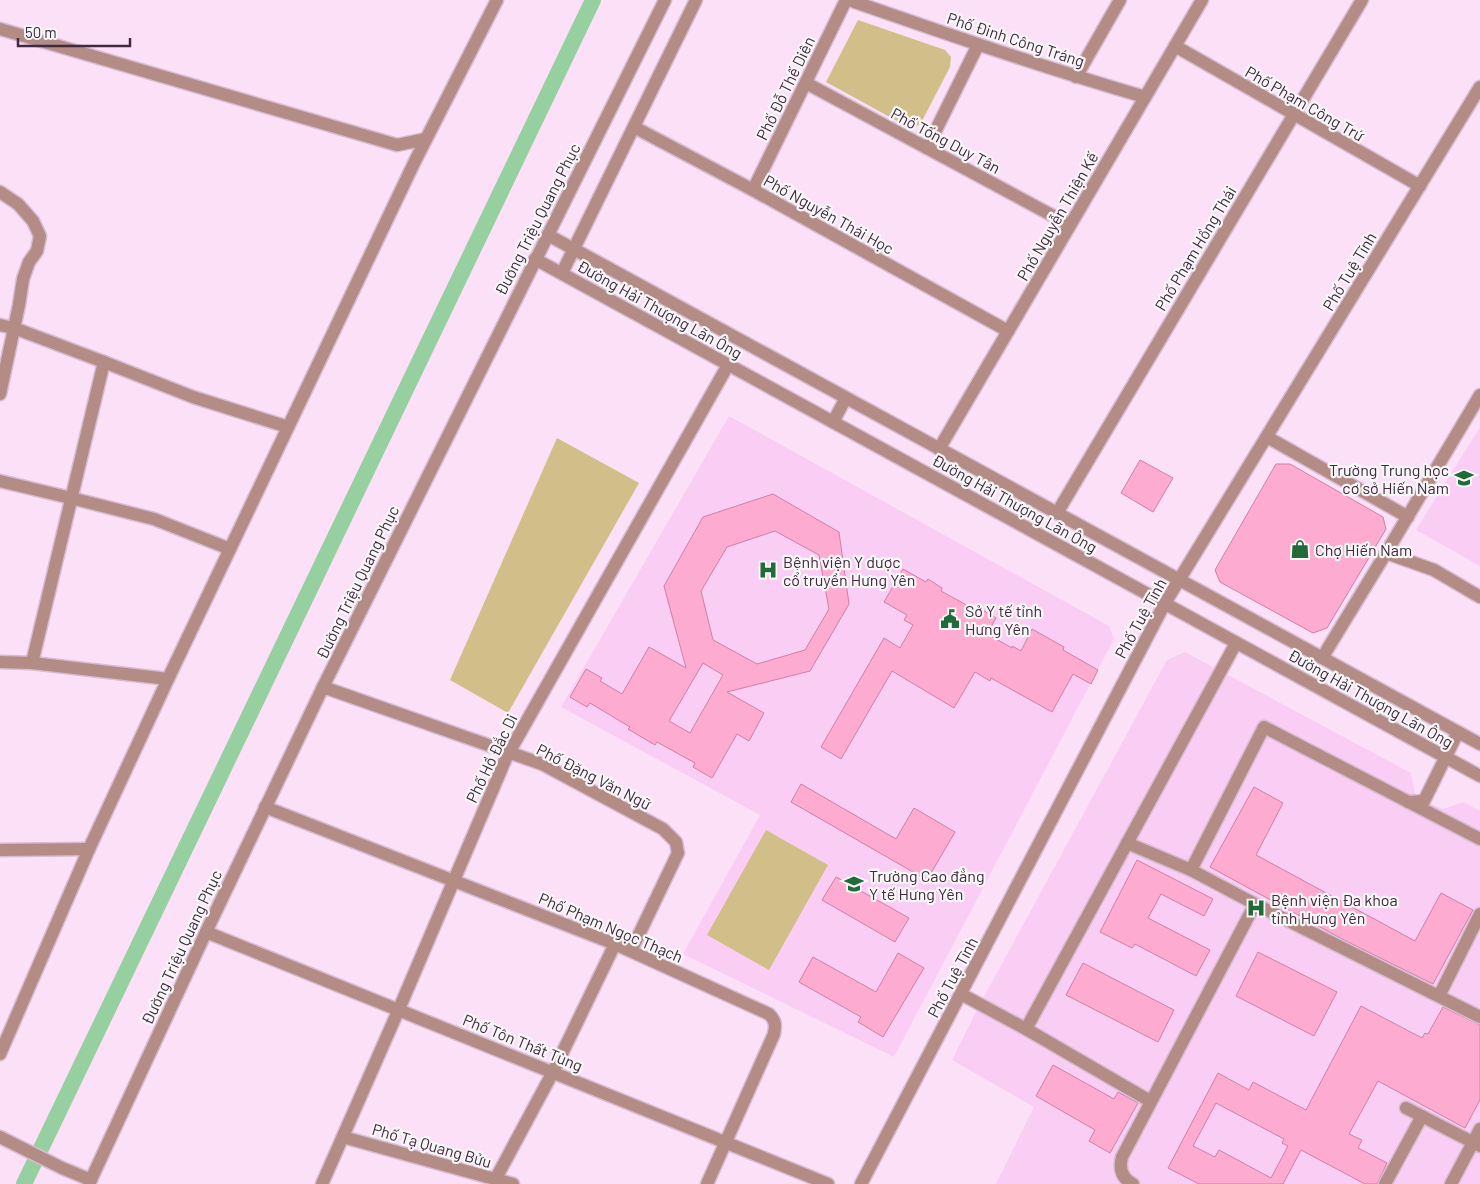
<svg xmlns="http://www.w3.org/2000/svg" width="1480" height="1184" font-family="Barlow,sans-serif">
<rect width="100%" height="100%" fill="#fbe0f8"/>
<g fill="#facef4">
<path d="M729,416L1109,626L1114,639L894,1057L683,954L760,815L561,707Z"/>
<path d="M1480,427V566L1416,530Z"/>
<path d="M1185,652L1411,773L1415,793L1424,801L1443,809L1463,802L1480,811V1184H996L1034,1107L952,1060L980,1004L1167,660Z"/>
</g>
<g fill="#d2be88">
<path d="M858,20L945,50L951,57L950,67L921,123L914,128L908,127L826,82Z"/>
<path d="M557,438L639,483L508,713L450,680Z"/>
<path d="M766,830L828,865L769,970L707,935Z"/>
</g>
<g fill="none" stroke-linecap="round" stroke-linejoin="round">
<path stroke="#96d0a1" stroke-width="16" d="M24,1184L593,0"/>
</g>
<g fill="#feabd1" stroke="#ce7fa5" fill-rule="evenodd">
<path d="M1140,460L1173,478L1153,512L1121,493Z"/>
<path d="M1276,464H1290L1383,517L1386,529L1327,628L1313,633L1220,582L1215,570Z"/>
<path d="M773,494L839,532L849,604L810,671L727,692L764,713L749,741L737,734L712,778L693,767L695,763L657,742L655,745L628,729L630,727L590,703L587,707L570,697L586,669L602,678L600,681L622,694L649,647L686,668L664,586L703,517ZM775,531L819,555L829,609L805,650L757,664L713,640L701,591L727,547ZM703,663L723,675L690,733L669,721Z"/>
<path d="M903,569L926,582L928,579L942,588L941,591L979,612L981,609L996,618L987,634L1012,648V646L1021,651L1032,629L1064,647L1063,650L1098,670L1091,684L1073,674L1052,712L991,678L990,681L975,672L954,708L892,671L841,759L821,747L884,638L900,648L913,625L904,620L907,615L884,602Z"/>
<path d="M801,784L896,839L914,808L955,832L927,880L791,802Z"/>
<path d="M1254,787L1283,803L1256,855L1415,941L1441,893L1473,910L1433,984L1344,940L1210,867Z"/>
<path d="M1137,860L1213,899L1204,916L1161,894L1148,918L1210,950L1196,976L1135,944L1132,948L1100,932Z"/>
<path d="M836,877L909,918L895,942L822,900Z"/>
<path d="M1258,952L1337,992L1314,1036L1236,996Z"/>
<path d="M898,953L924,968L883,1037L858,1022L861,1017L799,982L813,957L876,992Z"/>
<path d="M1083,963L1174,1010L1158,1042L1066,995Z"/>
<path d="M1361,1006L1422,1038L1425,1033L1428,1034L1443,1007L1480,1025V1100L1465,1128L1378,1081L1349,1134L1362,1140L1358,1148L1387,1163L1377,1184H1365L1301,1150L1283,1184H1199L1168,1168L1218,1073L1249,1090L1253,1082L1306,1110ZM1216,1103L1284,1139L1282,1143L1288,1146L1271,1178L1219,1150L1215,1157L1193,1146Z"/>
<path d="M1053,1065L1114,1099L1118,1092L1138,1103L1110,1153L1089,1141L1095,1130L1036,1096Z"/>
</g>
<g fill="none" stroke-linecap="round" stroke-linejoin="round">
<g stroke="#d6bbd3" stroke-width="15">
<g id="minor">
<path d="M849,0C947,34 1045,68 1145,97"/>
<path d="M0,29L397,145L426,139"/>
<path d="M1175,46L1420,186"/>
<path d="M1076,77L1120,0"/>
<path d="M806,83L1070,225"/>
<path d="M634,127L753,190L1008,331"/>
<path d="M927,148L978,45"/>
<path d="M753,190L846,0"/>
<path d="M0,192L18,204L33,221L40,236L37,251L29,262L23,279L19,305L0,394"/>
<path d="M548,235L1480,744"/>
<path d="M535,259L1480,776"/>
<path d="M562,273L696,0"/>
<path d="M0,325L14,328L104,362L32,663"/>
<path d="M104,362L193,397L288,427"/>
<path d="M833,422L846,398"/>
<path d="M1267,437L1408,517"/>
<path d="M939,449L1202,0"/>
<path d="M0,481L71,498L154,519L230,549"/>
<path d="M1057,513L1362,0"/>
<path d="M1386,553L1434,570L1480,597"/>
<path d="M1322,658L1386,553L1480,395"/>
<path d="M0,662L32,663L168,679"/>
<path d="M323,687L542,764L663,829L676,842L678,853L631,951"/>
<path d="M1408,802L1424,801L1458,732"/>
<path d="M265,807L615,944L769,1014C775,1020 776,1024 774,1034L707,1184"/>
<path d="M1127,843L1191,870L1255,904L1480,1017"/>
<path d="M0,850L89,849"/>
<path d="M1191,870L1264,727L1480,839"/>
<path d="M206,932L828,1184"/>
<path d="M961,994L1026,1029L1150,1101"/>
<path d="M1439,996L1480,914"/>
<path d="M1026,1029L1236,643"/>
<path d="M0,1054L89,849L168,679L415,161L497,0"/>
<path d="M1406,1108L1480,1146"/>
<path d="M0,1137L62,1168L91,1180"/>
<path d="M343,1137L513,1184"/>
<path d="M495,1180L553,1072L615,944"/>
<path d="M89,1184L206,932L323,687L665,0"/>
<path d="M322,1184L399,1009L507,756L728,365"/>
<path d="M861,1184L1165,603L1480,87"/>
<path d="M1133,1184C1121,1178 1119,1168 1122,1157L1255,904"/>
<path d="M1385,1184L1422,1116"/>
<path d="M1451,1184L1480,1129"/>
</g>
</g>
<use href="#minor" stroke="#b38c85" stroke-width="12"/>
</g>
<defs>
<g id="school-bare" transform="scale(1.5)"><path d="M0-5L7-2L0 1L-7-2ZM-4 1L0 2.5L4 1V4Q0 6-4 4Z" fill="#216b38" stroke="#f7f7f7" stroke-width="2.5" paint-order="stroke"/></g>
<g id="shop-bare" transform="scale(1.5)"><path d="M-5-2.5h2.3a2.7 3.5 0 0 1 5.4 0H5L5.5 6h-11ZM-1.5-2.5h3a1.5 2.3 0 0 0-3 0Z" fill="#216b38" stroke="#f7f7f7" stroke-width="2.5" paint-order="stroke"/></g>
<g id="hospital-bare" transform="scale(1.5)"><path d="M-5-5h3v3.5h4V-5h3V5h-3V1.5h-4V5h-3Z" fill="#216b38" stroke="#f7f7f7" stroke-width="2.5" paint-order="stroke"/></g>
<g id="civic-bare" transform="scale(1.5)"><path d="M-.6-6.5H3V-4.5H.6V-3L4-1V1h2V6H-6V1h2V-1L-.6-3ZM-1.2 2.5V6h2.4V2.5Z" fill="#216b38" stroke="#f7f7f7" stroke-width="2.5" paint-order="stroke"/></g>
<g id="university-bare" transform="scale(1.5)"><path d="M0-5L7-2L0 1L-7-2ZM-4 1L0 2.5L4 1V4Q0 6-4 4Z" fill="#216b38" stroke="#f7f7f7" stroke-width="2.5" paint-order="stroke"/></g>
</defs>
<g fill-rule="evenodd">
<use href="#school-bare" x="1464" y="478"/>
<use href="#shop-bare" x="1300" y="549"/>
<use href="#hospital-bare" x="768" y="570"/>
<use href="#civic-bare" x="950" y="619"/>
<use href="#university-bare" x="854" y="884"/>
<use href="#hospital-bare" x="1256" y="908"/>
</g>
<g text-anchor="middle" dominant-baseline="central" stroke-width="4.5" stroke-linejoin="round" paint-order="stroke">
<g font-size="16" fill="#422840" stroke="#f7f7f7">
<text transform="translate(1016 39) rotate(18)">Phố Đinh Công Tráng</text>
<text transform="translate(785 88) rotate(-64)">Phố Đỗ Thế Diên</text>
<text transform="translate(1305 103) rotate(30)">Phố Phạm Công Trứ</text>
<text transform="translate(946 140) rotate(28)">Phố Tống Duy Tân</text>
<text transform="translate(829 214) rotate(29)">Phố Nguyễn Thái Học</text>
<text transform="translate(1057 216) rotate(-60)">Phố Nguyễn Thiện Kế</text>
<text transform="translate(537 219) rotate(-63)">Đường Triệu Quang Phục</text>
<text transform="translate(1195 248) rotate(-59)">Phố Phạm Hồng Thái</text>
<text transform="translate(1349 271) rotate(-59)">Phố Tuệ Tĩnh</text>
<text transform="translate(660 309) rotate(29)">Đường Hải Thượng Lãn Ông</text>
<text transform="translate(1015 503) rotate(29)">Đường Hải Thượng Lãn Ông</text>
<text transform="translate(357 582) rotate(-64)">Đường Triệu Quang Phục</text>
<text transform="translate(1140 618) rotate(-61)">Phố Tuệ Tĩnh</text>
<text transform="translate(1371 698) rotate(29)">Đường Hải Thượng Lãn Ông</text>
<text transform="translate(491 758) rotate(-64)">Phố Hồ Đắc Di</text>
<text transform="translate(594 776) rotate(27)">Phố Đặng Văn Ngữ</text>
<text transform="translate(611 927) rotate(23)">Phố Phạm Ngọc Thạch</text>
<text transform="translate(181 947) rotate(-65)">Đường Triệu Quang Phục</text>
<text transform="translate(952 977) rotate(-62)">Phố Tuệ Tĩnh</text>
<text transform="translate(523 1042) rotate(22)">Phố Tôn Thất Tùng</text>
<text transform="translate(432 1145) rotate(16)">Phố Tạ Quang Bửu</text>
</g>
<g font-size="16" fill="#422840" stroke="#f7f7f7" text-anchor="start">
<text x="1449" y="469" text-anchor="end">Trường Trung học<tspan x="1449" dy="18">cơ sở Hiến Nam</tspan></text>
<text x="1315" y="549">Chợ Hiến Nam</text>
<text x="783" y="561">Bệnh viện Y dược<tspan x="783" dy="18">cổ truyền Hưng Yên</tspan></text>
<text x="965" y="610">Sở Y tế tỉnh<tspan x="965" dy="18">Hưng Yên</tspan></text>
<text x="869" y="875">Trường Cao đẳng<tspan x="869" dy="18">Y tế Hưng Yên</tspan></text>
<text x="1271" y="899">Bệnh viện Đa khoa<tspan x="1271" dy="18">tỉnh Hưng Yên</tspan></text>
</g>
</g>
<path d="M18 38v8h112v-8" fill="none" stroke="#422840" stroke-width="2.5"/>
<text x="25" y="38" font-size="15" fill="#422840" stroke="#f7f7f7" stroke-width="4" paint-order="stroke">50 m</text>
</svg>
